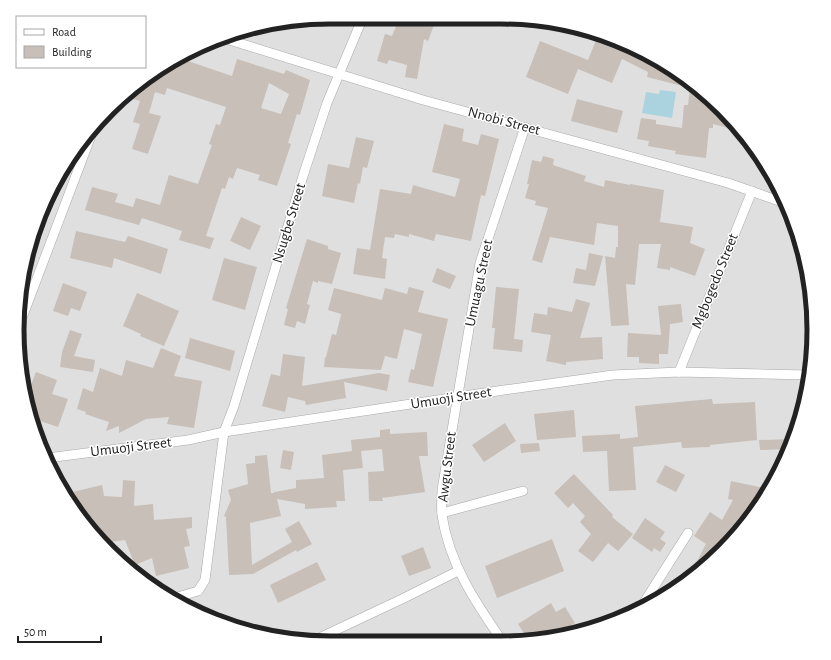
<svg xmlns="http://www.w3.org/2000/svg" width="831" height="660" font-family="'Alegreya Sans',sans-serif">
<rect width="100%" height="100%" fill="#f2efe9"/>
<path fill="#e0dfdf" d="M330,17L521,18L602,34L658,59L707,95L772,174L797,230L811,289L813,351L803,411L782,469L749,521L707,565L657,601L601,626L522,642L269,637L210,619L140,578L95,537L59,486L28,411L17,330L28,249L59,173L109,109L174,59L249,28Z"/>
<path fill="#aad3df" d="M660,90L676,92L672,118L642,113L646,92L659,94Z"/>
<g fill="#c7bfb8" fill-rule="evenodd">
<path d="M400,17H437L428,41L424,39L417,79L405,77L407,65L389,60L387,64L377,61L385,34L392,36Z"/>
<path d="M599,33L658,59L707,95L736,130L713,124V128H709L706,158L675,154L676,151L648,146L649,141L637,139L641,118L656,120V124L682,128L684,105H688L690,88L647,77L648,72L622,59L612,83L578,69L568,94L526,77L540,41L588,60Z"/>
<path d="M187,53L185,60L232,76L237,59L284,74L286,70L310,80L300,115L297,114L288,143L291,144L277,186L258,180L260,175L237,168L233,179L229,177L225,189L222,188L206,236L214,238L210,249L179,240L182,231L142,218L139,225L85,210L92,187L118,194L115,202L133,207L136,198L160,205L169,175L198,184L212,145L209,144L216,124L220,125L226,107L167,88L165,95L155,92L149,113L161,116L148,154L132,149L140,124L133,122L140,101L133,99L136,87L174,59ZM269,83L289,94L281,114L261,108Z"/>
<path d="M577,99L623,111L617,133L571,121Z"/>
<path d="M444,124L464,129L462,141L478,145L481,134L499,139L485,196L481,195L471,241L436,234L434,241L409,234V237L395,234L394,238L385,237L382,258L387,259L385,279L353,274L357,248L370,250L380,189L411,194L413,185L455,197L460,179L432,172Z"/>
<path d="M356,137L374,141L367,168L363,167L360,184L358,183L354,203L322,196L328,164L349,168Z"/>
<path d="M543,156L554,159L553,165L586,176L584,181L604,187L605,180L630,185V184L664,190L660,222L693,227L690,243L705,249L695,276L670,267V270L657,268L661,244H639L635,285L626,284L629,325L611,326L605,256L615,258L616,247H618V226L597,223L594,245L550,237L542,263L532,260L548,208L535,205L536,201L525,198L529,184H527L532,160L541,162Z"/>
<path d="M241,217L261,226L250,250L230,241Z"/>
<path d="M76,231L125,242L128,236L168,249L161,274L114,258L112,268L70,258Z"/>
<path d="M307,239L328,246V249L341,253L332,284L318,281V283L313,281L307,304L310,305L305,324L297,321L295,328L284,325L288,309L286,308Z"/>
<path d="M589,253L603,256L595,286L573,283L576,268L586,270Z"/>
<path d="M224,258L257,267L245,310L212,300Z"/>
<path d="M437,268L456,276L450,289L432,282Z"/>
<path d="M63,283L87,292L80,311L71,308L68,316L53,311Z"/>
<path d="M409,287L424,291L418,312L448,319L433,387L408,382L411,369L414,370L422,334L404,329L397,359L385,356L381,370L324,367L325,357H326L332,334L336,335L341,315V314L328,310L334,288L382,300L385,288L407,294Z"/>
<path d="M496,287L519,289L514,339L523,340L522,352L493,349L495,328H492Z"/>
<path d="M137,293L179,311L164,346L140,336L141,334L123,326Z"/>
<path d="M576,299L590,303L580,338L602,337L603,359L566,362V365L546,361L551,335L531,332L534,313L547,315L548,307L572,312Z"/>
<path d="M681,304L683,322L670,324L668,354H659V364L639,363V357H627L628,333L661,335L658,306Z"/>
<path d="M70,330L82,334L74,356L95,360L93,372L60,367L62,352Z"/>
<path d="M190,338L235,351L230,371L185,358Z"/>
<path d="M161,348L181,356L174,376L202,381L194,428L167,424L169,417L146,419L119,433V426L106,431L109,422L85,414L86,412L77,409L83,388L93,392L100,368L122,376L126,360L153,368Z"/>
<path d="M283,354L305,357L302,386L379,373L390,375L387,391L344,382L346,398L306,405L305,401L288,397L285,412L262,406L271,374L280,376Z"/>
<path d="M36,372L57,380L52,394L68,399L58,427L31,418L28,413L30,407L27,406L26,398Z"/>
<path d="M712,399L713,404L755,402L757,440L710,445V447L682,448L681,442L633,447L636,490L609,491L607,451L583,452L582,436L620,434V439L638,437L635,406Z"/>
<path d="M574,410L576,437L537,440L534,414Z"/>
<path d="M505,423L516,441L484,462L472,445Z"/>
<path d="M390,429V434L427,432L428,456H419L425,492L382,498L383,501H369L368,472L384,471L382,449L361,451L363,468L343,470L345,501H336L337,507L305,509V504L277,499L281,516L250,523L252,565L292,542L285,529L299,521L312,544L297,552L296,550L253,574L229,575L226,517L224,516L231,500L228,490L248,484L246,464L255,463V456L267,455L271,493H274L275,490V492L296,488V480L324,478L322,455L352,451L351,440L380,437V430Z"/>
<path d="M793,439L789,449L760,450L759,440Z"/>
<path d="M539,443L540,451L521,453L520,444Z"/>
<path d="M283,450L294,452L291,470L280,468Z"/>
<path d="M665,465L685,475L676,492L656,482Z"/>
<path d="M574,474L613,515L612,517L633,534L618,551L608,543L593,562L578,551L591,534L580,522L585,516L573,503L568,508L554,493Z"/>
<path d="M123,480L135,481L134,506L153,504L154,520L192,517V528L186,529L190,546L184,547L189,568L156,576L152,558L135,565L125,540L102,543L95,537L64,494L102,485L104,496L122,497Z"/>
<path d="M731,481L769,489L749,521L707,565L687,580L706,544L694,536L710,512L722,520L733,500L728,499Z"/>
<path d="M645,518L665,532L660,539L666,543L660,552L654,548L652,552L632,538Z"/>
<path d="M552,539L564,571L497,598L485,566Z"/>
<path d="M423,547L431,568L409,576L401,556Z"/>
<path d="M317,562L326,580L278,603L270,585Z"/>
<path d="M551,603L556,612L565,607L575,623L554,636L529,641L518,624Z"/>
</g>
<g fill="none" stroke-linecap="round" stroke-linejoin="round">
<g stroke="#a9a9a9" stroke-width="10">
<g id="street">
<path d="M223,38L423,100L728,183L785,203"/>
<path d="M17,331L94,128"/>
<path d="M679,372L752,191"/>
<path d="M47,458L188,440L224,432L504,390L613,375L679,372L809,375"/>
<path d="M442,513L523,491"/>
<path d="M174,598L198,591L205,580L224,432L234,406L303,176L327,103L363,17"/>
<path d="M640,609L688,533"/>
<path d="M319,638L402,599L458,571"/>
<path d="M503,642C475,602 449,563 442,515C441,506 442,498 442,490L480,263L525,127"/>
</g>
</g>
<use href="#street" stroke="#fff" stroke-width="9"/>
</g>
<g text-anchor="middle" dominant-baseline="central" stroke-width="3" stroke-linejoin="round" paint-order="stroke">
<g font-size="15" fill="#222" stroke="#fff">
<text transform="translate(504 121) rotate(15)">Nnobi Street</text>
<text transform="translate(289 223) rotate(-73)">Nsugbe Street</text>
<text transform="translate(715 281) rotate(-68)">Mgbogedo Street</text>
<text transform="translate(479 283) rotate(-78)">Umuagu Street</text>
<text transform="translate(451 398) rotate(-9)">Umuoji Street</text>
<text transform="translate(131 447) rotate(-7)">Umuoji Street</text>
<text transform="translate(447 467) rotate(-83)">Awgu Street</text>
</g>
</g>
<path d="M0 0H831V660H0ZM330 24H501A306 306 0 0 1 807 330V330A306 306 0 0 1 501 636H330A306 306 0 0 1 24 330V330A306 306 0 0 1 330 24Z" fill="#fff" fill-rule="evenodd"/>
<path fill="none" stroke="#222" stroke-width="5" d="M330 24H501A306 306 0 0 1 807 330V330A306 306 0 0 1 501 636H330A306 306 0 0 1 24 330V330A306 306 0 0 1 330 24Z"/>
<rect x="16" y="16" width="130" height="52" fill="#ffffff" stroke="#a7a7a7"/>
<rect x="24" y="29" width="20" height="6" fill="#ffffff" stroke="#a7a7a7"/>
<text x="52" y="36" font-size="12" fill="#222222">Road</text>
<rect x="24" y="46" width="20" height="12" fill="#c7bfb8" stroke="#a7a7a7"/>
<text x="52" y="56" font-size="12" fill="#222222">Building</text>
<path d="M18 636v6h83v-6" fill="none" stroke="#222222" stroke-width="2"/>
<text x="24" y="636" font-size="12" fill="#222222" stroke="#ffffff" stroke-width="3" paint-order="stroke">50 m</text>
</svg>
